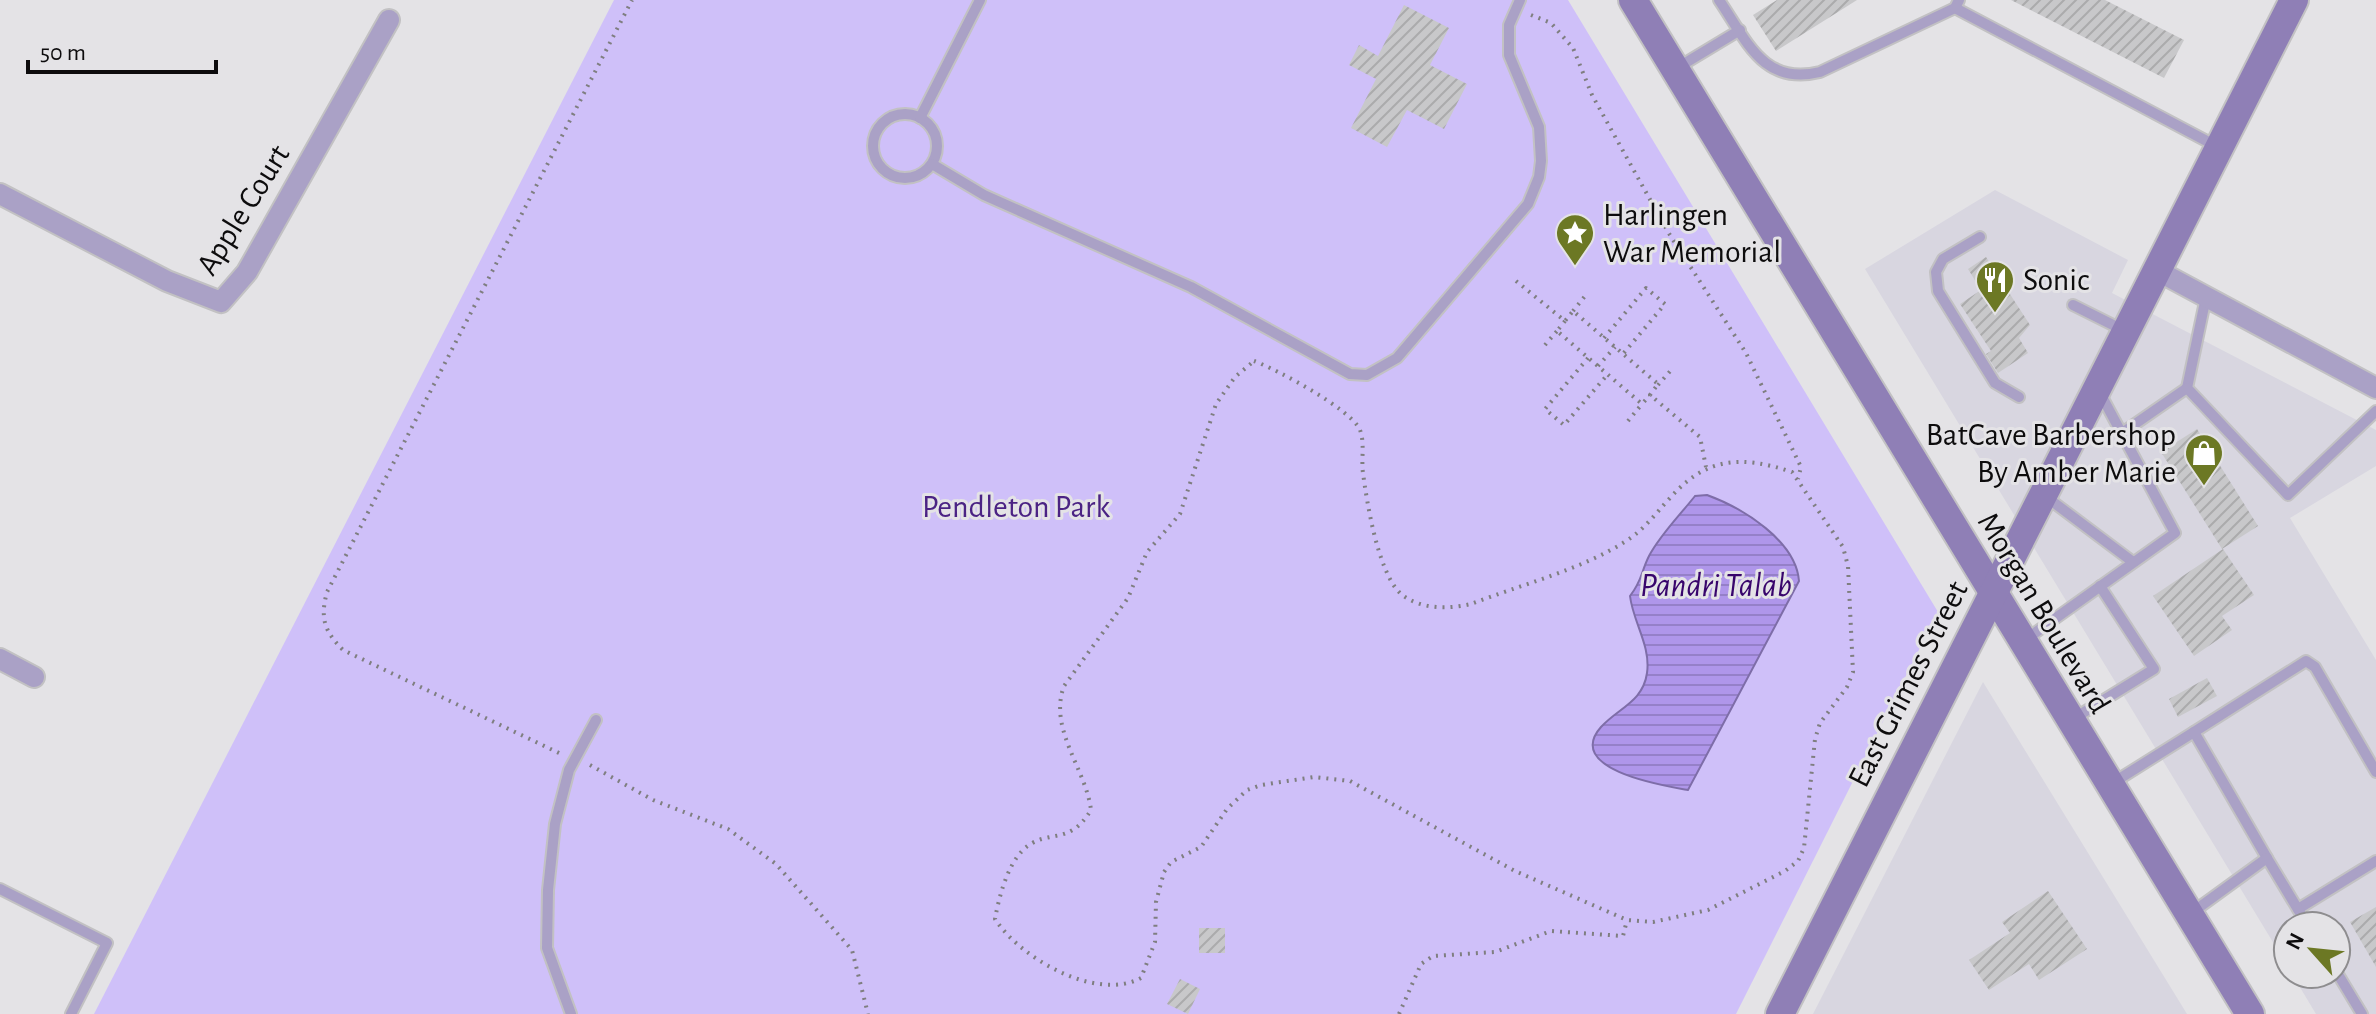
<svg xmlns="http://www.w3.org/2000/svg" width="2376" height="1014" font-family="'Alegreya Sans',sans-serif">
<defs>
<pattern id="water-rules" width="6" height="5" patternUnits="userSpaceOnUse" patternTransform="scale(2)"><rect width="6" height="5" fill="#af96ea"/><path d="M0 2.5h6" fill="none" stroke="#9580c8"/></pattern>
<pattern id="building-hatch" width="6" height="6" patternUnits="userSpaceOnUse" patternTransform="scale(2)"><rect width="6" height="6" fill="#c8c8ca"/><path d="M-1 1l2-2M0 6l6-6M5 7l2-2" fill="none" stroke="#ababac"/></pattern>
</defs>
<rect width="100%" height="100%" fill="#e4e3e6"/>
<g fill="#d8d6e0">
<path d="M1995,190L2128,260L2112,293L2376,430V466L2290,518L2376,660V1014H2316L2292,974H2336V926H2288V967L1865,269Z"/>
<path d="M1983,682L2187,1014H1813Z"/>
</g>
<path fill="#cfc0f9" d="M614,0H1568L1938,612L1736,1014H94Z"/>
<path fill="url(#water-rules)" stroke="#7e6da8" stroke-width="2" d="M1707,495C1743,508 1796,541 1799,581L1688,790C1666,786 1563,770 1601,727C1618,708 1643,702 1647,673C1651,646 1633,622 1630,596C1642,581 1641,572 1649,556C1660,535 1680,515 1695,496Z"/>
<g fill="url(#building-hatch)">
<path d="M1777,0H1857L1776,51L1753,15Z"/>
<path d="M2011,0H2105L2184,40L2164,78Z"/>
<path d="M1404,5L1449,28L1430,65L1467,84L1444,129L1407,110L1387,147L1351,128L1376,79L1349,65L1359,45L1378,56Z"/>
<path d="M1986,257L2030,325L2019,338L2028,353L1998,373L1986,354L1991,351L1960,304L1981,290L1968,269Z"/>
<path d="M2197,429L2258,526L2222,549L2161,452Z"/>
<path d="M2223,549L2254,595L2222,616L2232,630L2194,656L2153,596Z"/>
<path d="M2207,678L2217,696L2178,717L2169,699Z"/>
<path d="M2048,891L2087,949L2039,980L2029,964L1989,990L1969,960L2010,933L2002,922Z"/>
<path d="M2376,907V967L2350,922Z"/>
<rect x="1199" y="928" width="26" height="25"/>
<path d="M1180,979L1200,989L1188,1014L1167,1004Z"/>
</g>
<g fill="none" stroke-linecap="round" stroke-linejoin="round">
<g stroke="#c2c1c3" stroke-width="14">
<g id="lane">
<path d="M1719,0C1747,41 1763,86 1820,72L1955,8L1959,0"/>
<path d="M1955,8L2218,147"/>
<path d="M1677,68L1740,30"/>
<circle cx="905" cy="146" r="32"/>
<path d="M920,118L980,0"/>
<path d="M932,164L984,195L1191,287L1350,374L1367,375L1397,358L1528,204L1539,177L1541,161L1539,127L1509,55V25L1520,0"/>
<path d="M1980,237L1943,259L1936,272L1938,291L1995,383L2019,397"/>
<path d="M2206,297L2187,388L2288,495L2376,411"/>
<path d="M2073,305L2125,331"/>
<path d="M2122,433L2187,388"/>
<path d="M2045,496L2133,562"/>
<path d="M2025,640L2175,533L2100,393"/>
<path d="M2073,719L2154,669L2100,586"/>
<path d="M2111,784L2194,732"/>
<path d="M2267,858L2194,732L2306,661L2315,667L2376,772"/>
<path d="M0,889L107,943L71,1014"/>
<path d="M2298,909L2376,861"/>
<path d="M2190,914L2267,858L2308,926"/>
<path d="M2336,971L2362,1014"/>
<path d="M571,1014L547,948L548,890L555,824L569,770L596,720"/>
</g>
</g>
<g stroke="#c2c1c3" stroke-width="24">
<g id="street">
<path d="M0,194L167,281L221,302L247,272L389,20"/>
<path d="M2158,271L2376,388"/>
<path d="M0,659L34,677"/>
</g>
</g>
<g stroke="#c2c1c3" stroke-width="32">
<g id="secondary">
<path d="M1633,0L2250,1014"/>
<path d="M1780,1014L2294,0"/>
</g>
</g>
<g stroke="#7f7e80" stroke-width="4" stroke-dasharray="2 6" stroke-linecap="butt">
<path d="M1531,15L1551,23L1573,48L1592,95L1668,232L1746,353L1801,467L1798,479"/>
<path d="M1516,281L1565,321L1573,311L1658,384L1650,395L1700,437L1706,467"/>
<path d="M1573,311L1585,296"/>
<path d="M1565,321L1557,331L1642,404L1650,395"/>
<path d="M1604,338L1646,288L1665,304L1623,354"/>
<path d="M1545,345L1557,331"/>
<path d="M1588,358L1545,409L1564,425L1608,374"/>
<path d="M1254,361C1276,369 1351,409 1360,430C1365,443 1361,460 1363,473C1367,503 1378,573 1401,594C1421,610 1449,609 1471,604C1520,585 1583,569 1626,541C1645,529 1655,514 1670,498C1706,457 1741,455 1792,472L1843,547L1848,566L1853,672L1847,687L1820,723L1815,739L1804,848L1798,861L1785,871L1708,910L1653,922L1627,920L1515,871L1350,781L1314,777L1261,785L1247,790L1227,809L1201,847L1171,862L1164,872L1156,902L1155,942L1141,978C1096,1002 1020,958 995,919C999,897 1007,866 1023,850C1047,827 1068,848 1091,810C1086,769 1048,729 1064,686L1128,598L1147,552L1180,514L1216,404L1235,377Z"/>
<path d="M1598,366L1615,347"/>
<path d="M1658,385L1672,369"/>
<path d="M1628,421L1642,404"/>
<path d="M559,753L343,650C324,631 320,618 327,592L632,0"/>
<path d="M590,765L653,800L728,829L776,864L852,950L868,1014"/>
<path d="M1399,1014L1421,964L1433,956L1495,952L1551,931L1623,936L1627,920"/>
</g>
<use href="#lane" stroke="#aaa1c6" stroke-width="10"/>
<use href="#street" stroke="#aaa1c6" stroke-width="20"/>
<use href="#secondary" stroke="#8f7fb6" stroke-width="28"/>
</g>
<defs>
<g id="sight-pin" transform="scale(2)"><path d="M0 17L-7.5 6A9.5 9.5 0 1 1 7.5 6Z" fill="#6c7824" stroke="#e4e3e6"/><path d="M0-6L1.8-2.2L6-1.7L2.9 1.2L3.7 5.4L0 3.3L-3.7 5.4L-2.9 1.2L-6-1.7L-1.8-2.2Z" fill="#fff"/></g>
<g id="restaurant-pin" transform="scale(2)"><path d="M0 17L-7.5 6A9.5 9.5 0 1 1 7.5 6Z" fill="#6c7824" stroke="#e4e3e6"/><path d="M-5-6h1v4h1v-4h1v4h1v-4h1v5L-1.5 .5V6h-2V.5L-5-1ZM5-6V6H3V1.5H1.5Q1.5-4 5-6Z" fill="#fff"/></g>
<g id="shop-pin" transform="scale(2)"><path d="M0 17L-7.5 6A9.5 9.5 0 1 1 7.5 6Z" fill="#6c7824" stroke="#e4e3e6"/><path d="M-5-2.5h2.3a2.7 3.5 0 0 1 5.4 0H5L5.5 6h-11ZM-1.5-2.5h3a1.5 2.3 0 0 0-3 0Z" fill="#fff"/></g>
</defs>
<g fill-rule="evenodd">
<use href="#sight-pin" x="1575" y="233"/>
<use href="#restaurant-pin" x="1995" y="280"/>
<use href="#shop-pin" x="2204" y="453"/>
</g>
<g text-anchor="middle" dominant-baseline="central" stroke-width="6" stroke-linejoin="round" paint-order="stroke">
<g font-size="32" fill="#0d0c0d" stroke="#e4e3e6">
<text transform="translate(243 210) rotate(-58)">Apple Court</text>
<text transform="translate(2044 613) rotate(59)">Morgan Boulevard</text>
<text transform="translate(1908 684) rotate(-63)">East Grimes Street</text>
</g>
<g font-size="32" fill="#0d0c0d" stroke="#e4e3e6" text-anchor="start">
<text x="1603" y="215">Harlingen<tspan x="1603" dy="37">War Memorial</tspan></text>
<text x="2023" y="280">Sonic</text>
<text x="2176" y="435" text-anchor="end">BatCave Barbershop<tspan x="2176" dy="37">By Amber Marie</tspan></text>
</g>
<g font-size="32" fill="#4b2384" stroke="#e4e3e6">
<text x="1016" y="507">Pendleton Park</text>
</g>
<g font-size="34" font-style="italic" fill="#38056c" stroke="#e4e3e6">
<text x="1716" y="586">Pandri Talab</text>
</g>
</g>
<g transform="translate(2312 950) rotate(297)"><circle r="38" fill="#e4e3e6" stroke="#8e8d8f" stroke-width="2"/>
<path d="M0-6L14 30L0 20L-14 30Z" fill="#6c7824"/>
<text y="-12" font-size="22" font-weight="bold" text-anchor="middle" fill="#0d0c0d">N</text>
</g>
<path d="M28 60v12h188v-12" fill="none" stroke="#0d0c0d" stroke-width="4"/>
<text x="40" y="60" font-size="24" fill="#0d0c0d" stroke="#e4e3e6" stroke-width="6" paint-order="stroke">50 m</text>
</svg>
